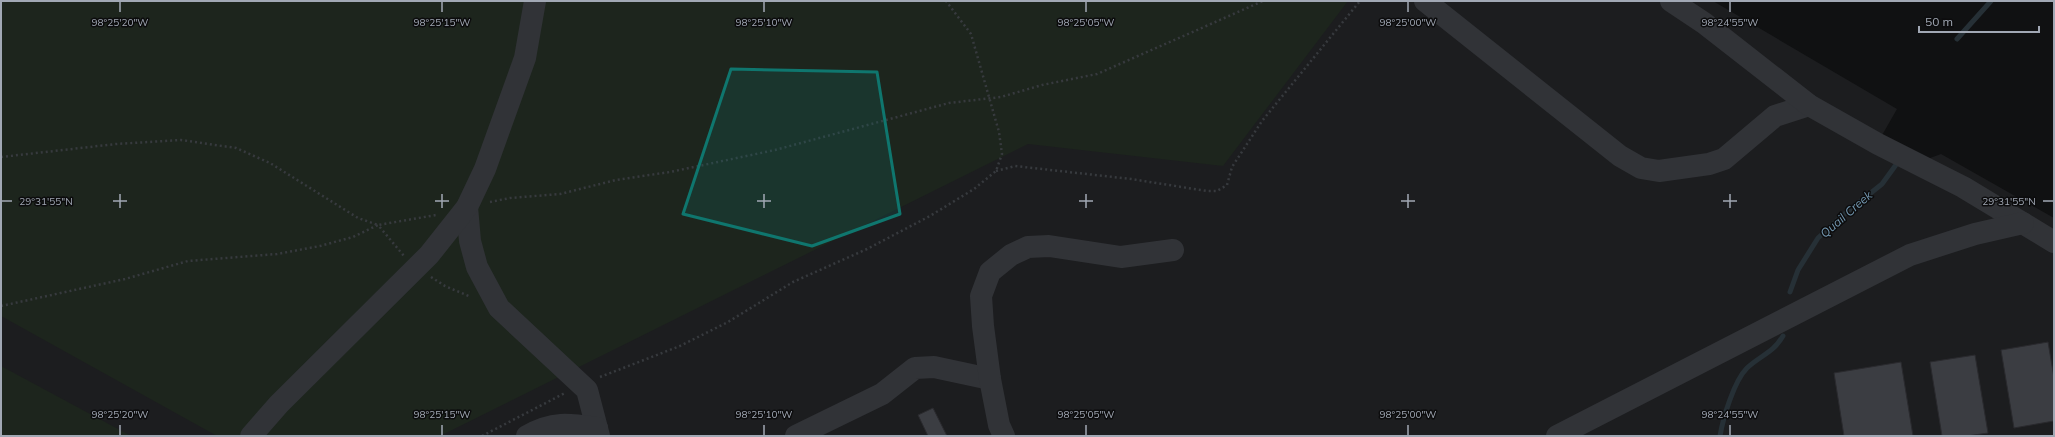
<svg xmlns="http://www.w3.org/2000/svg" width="2055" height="437" font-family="Mulish,sans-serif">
<rect width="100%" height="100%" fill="#101112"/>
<path fill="#1c1d1f" d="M1,1H1713L1897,109L1881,137L1922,161L1941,154L2054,218V436H1Z"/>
<g fill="#1d251d">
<path d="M1,1H1348L1223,166L1028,144L440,436H217L1,316Z"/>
<path d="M1,366L131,436H1Z"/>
</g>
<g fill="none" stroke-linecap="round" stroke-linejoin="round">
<g stroke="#263036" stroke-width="5">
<path d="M1957,39L1991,1"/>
<path d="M1790,292L1798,270L1818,238L1842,216L1882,184L1898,162"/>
<path d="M1720,436C1723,418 1734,381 1747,368C1761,355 1773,353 1783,336"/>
</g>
</g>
<g fill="#3b3d42" stroke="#2a2a2e">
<path d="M2048,342L2054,378V421L2014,428L2001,350Z"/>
<path d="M1975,355L1988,433L1967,436H1942L1930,362Z"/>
<path d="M1901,362L1913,436H1844L1834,373Z"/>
<path d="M933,408L947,436H928L918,415Z"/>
</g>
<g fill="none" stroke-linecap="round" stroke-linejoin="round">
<g stroke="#373a3e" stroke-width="2.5" stroke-dasharray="2 3" stroke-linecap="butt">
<path d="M1,157L116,144L181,140L236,148L270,163L358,218L378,225L436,215"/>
<path d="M996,171L1015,166L1131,179L1207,191H1217L1227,185L1232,167L1262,121L1360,1"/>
<path d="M490,202L510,198L560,194L616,180L670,172L775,150L949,103L1001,97L1042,85L1097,74L1263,1"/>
<path d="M431,277L445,286L471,297"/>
<path d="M1,306L125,279L188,261L277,254L320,246L353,237L378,225L404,256"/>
<path d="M600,377L680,346L728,322L793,282L867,249L930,216L974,189L996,171L1002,154L999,132L971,34L946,1"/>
<path d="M482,436L565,393"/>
</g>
<g stroke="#313337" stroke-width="22">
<path d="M1425,1L1620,156L1641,168L1659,171L1709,164L1724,159L1775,116L1809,105"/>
<path d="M1671,1L1704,23L1809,105L1878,144L1963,187L2054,242"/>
<path d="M467,207L470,241L477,267L499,308L587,390L599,436"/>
<path d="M251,436L279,404L429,255L467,207L485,169L525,58L535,1"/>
<path d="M527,436C553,421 570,424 597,428"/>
<path d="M796,436L882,394L915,368L934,367L990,379"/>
<path d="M1004,436L999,425L990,379L983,326L981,296L990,272L1011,255L1028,247L1049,246L1121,257L1173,250"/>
<path d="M1557,436L1910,255L1975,234L2023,223"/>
</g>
</g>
<path fill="#0f766e" fill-opacity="0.2" stroke="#0f766e" stroke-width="3" stroke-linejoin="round" d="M731,69L877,72L900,214L812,246L683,214Z"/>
<path fill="none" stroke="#a1a8b4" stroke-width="1.5" d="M120,2V12M442,2V12M764,2V12M1086,2V12M1408,2V12M1730,2V12M120,194V208M442,194V208M764,194V208M1086,194V208M1408,194V208M1730,194V208M2,201H12M113,201H127M435,201H449M757,201H771M1079,201H1093M1401,201H1415M1723,201H1737M2043,201H2053M120,425V435M442,425V435M764,425V435M1086,425V435M1408,425V435M1730,425V435"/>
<g text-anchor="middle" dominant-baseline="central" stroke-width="3" stroke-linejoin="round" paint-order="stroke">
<g font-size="12" font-style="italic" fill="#7499b2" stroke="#0c0c0d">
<text transform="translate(1846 214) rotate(-41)">Quail Creek</text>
</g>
</g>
<g font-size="10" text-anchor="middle" fill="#a1a8b4" stroke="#0c0c0d" stroke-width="3" stroke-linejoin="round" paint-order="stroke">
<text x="120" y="26">98°25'20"W</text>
<text x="442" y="26">98°25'15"W</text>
<text x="764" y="26">98°25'10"W</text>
<text x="1086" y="26">98°25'05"W</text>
<text x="1408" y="26">98°25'00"W</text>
<text x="1730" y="26">98°24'55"W</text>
<text x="46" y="205">29°31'55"N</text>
<text x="2009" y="205">29°31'55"N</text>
<text x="120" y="418">98°25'20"W</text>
<text x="442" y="418">98°25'15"W</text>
<text x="764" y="418">98°25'10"W</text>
<text x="1086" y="418">98°25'05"W</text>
<text x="1408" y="418">98°25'00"W</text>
<text x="1730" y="418">98°24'55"W</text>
</g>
<rect width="2055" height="437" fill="none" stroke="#a1a8b4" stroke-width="4"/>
<path d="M1919 26v6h120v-6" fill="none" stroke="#a1a8b4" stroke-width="2"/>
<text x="1925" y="26" font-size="12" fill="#a1a8b4" stroke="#0c0c0d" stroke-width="3" paint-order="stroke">50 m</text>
</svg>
